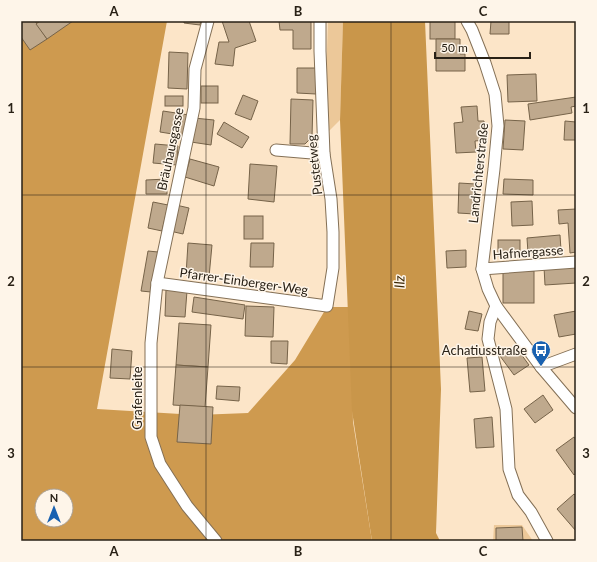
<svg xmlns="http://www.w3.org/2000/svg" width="597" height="562" font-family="Lato,sans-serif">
<rect width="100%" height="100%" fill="#fce5c8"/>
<g fill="#ecc899">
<path d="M328,21H343L340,120L324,136Z"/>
<path d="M494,525H522L533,541H493Z"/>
</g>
<path fill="#ce9a4f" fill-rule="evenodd" d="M21,21H167L97,409L197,415L248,413L295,360L327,307H350L353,422L372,541H21ZM42,496H66V520H42Z"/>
<path fill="#c9964a" d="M343,21H425L441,389L436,533L440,541H372L352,411L340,120Z"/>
<g fill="#bfa98d" stroke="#766349">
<path d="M24,21H35L47,39L30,50L21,37V23Z"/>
<path d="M40,21H73L47,39L36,24Z"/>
<path d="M184,21H201L200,25L184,23Z"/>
<path d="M222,21H249L256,41L235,48L233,66L215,64L219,42H229Z"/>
<path d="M279,21H311V49H293V30H280Z"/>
<rect x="430" y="21" width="25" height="18"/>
<path d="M491,21H509V34H490Z"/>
<path d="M436,39H460V54H465V71H436Z"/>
<path d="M169,52L188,53L187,89L168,88Z"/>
<path d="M297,68H317L316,94L297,93Z"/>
<path d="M536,74L537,101L508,102L507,75Z"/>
<rect x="201" y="86" width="17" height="17"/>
<path d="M243,95L258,101L251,120L235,114Z"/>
<rect x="165" y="96" width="18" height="10"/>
<path d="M576,97V106L571,107L572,113L530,120L528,104Z"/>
<path d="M291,99L313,100L312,137L305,144H290Z"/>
<path d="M477,106L478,121H484L485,140L475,141L476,152L456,153L454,123L463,122L461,107Z"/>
<path d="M163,111L189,115L185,136L160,132Z"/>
<path d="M194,118L214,120L211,145L191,142Z"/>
<path d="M505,120L525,121L523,150L503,149Z"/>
<path d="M565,121L576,122V140H564Z"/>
<path d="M224,122L249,137L242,148L217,134Z"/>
<path d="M155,144L178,146L177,165L153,163Z"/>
<path d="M190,159L219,167L214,186L185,177Z"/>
<path d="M250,164L277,166L274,202L248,199Z"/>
<path d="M167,179V194H146V180Z"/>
<path d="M504,179L533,180V195L503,194Z"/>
<path d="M459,183L476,184L475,214L458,213Z"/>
<path d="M532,201L533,225L512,226L511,202Z"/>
<path d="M153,202L168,205L162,231L148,228Z"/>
<path d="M176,205L189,208L183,234L170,231Z"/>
<path d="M576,209V252L570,253L568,223L559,224L558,210Z"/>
<rect x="244" y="216" width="19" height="23"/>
<path d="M560,235L561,250L528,253L527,238Z"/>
<rect x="498" y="240" width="22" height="16"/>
<path d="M188,243L212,245L209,277L186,275Z"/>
<path d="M251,243H274L273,267H250Z"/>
<path d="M466,250V267L447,268L446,251Z"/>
<path d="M148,251L158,252L151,292L141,291Z"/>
<path d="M576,265V283L545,285L544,267Z"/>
<rect x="503" y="271" width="31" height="32"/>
<path d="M166,290L187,291L185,317L165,316Z"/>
<path d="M194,297L245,305L243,319L192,312Z"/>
<path d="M246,306L274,307L273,337L245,336Z"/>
<path d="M469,311L482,314L478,331L465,329Z"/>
<path d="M576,311V334L559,337L554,315Z"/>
<path d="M179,323L211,325L208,367L176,365Z"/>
<path d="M271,341H288L287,364L271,363Z"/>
<path d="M515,346L529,365L514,375L500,356Z"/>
<path d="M112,349L132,351L130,379L110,378Z"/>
<path d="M482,357L485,391L470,392L467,358Z"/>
<path d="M176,365L208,367L205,407L173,405Z"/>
<path d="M217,386L240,387L239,401L216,399Z"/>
<path d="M543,395L553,410L535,423L524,409Z"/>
<path d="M180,405L213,407L211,444L177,442Z"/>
<path d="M492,417L494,447L476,448L474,419Z"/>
<path d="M574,437L576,440V473L574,475L556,450Z"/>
<path d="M574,494L576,496V531L557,509Z"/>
<path d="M522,527L523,541H496V528Z"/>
</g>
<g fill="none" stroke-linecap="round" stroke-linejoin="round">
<g stroke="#847056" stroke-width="13">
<g id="street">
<path d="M208,21L195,69L194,108L157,283L151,343V437L160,464L187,506L216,541"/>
<path d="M467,21L472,30L485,63L495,94L498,126L494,169L482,269L488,289L496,306L541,367L576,408"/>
<path d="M276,150L324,154"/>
<path d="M482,269L576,262"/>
<path d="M157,283L327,306L333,268V232L331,199L324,154L320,51V21"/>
<path d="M496,306L490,322L488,339L506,409L509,469L518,495L531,512L547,541"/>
<path d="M541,367L576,354"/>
</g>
</g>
<use href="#street" stroke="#fff" stroke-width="11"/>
</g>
<path fill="none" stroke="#292116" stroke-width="1" stroke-opacity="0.55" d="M206,21V541M391,21V541M21,195H576M21,367H576"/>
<defs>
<g id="bus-pin" transform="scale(1)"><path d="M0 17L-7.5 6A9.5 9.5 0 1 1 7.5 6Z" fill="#1961b0" stroke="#fef5e9"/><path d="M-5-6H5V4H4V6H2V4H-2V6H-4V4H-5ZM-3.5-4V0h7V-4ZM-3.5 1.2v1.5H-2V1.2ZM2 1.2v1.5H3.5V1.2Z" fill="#fff"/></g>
</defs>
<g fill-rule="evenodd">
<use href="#bus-pin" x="541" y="350"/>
</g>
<g text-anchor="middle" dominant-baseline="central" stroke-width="3" stroke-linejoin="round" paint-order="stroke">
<g font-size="13" fill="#292116" stroke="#fef5e9">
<text transform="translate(170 149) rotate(-78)">Bräuhausgasse</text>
<text transform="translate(314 165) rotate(-96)">Pustetweg</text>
<text transform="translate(478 173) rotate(-84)">Landrichterstraße</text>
<text transform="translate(528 252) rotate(-4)">Hafnergasse</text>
<text transform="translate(244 281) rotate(8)">Pfarrer-Einberger-Weg</text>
<text transform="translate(137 398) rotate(-90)">Grafenleite</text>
</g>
<g font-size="13" fill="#292116" stroke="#fef5e9" text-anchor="end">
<text x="527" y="350">Achatiusstraße</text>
</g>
<g font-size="14" font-style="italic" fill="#3a2603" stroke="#fef5e9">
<text transform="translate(399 282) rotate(-91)">Ilz</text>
</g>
</g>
<rect width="597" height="562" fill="none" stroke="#fef5e9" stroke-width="44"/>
<g transform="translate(54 508)"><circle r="19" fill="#fef5e9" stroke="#a9a095"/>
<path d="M0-3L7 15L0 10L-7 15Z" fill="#1961b0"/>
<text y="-6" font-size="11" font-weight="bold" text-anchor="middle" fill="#292116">N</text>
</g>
<path d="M435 52v6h95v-6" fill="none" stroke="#292116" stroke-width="2"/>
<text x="441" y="52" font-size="12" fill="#292116" stroke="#fef5e9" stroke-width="3" paint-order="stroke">50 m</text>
<rect x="22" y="22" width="553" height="518" fill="none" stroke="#292116" stroke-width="1.5"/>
<g font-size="13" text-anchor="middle" font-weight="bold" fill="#292116">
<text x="114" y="16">A</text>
<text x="298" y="16">B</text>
<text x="483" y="16">C</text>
<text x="11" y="113">1</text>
<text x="586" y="113">1</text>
<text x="11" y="286">2</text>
<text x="586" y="286">2</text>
<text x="11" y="458">3</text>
<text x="586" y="458">3</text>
<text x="114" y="556">A</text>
<text x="298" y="556">B</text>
<text x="483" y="556">C</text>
</g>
</svg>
